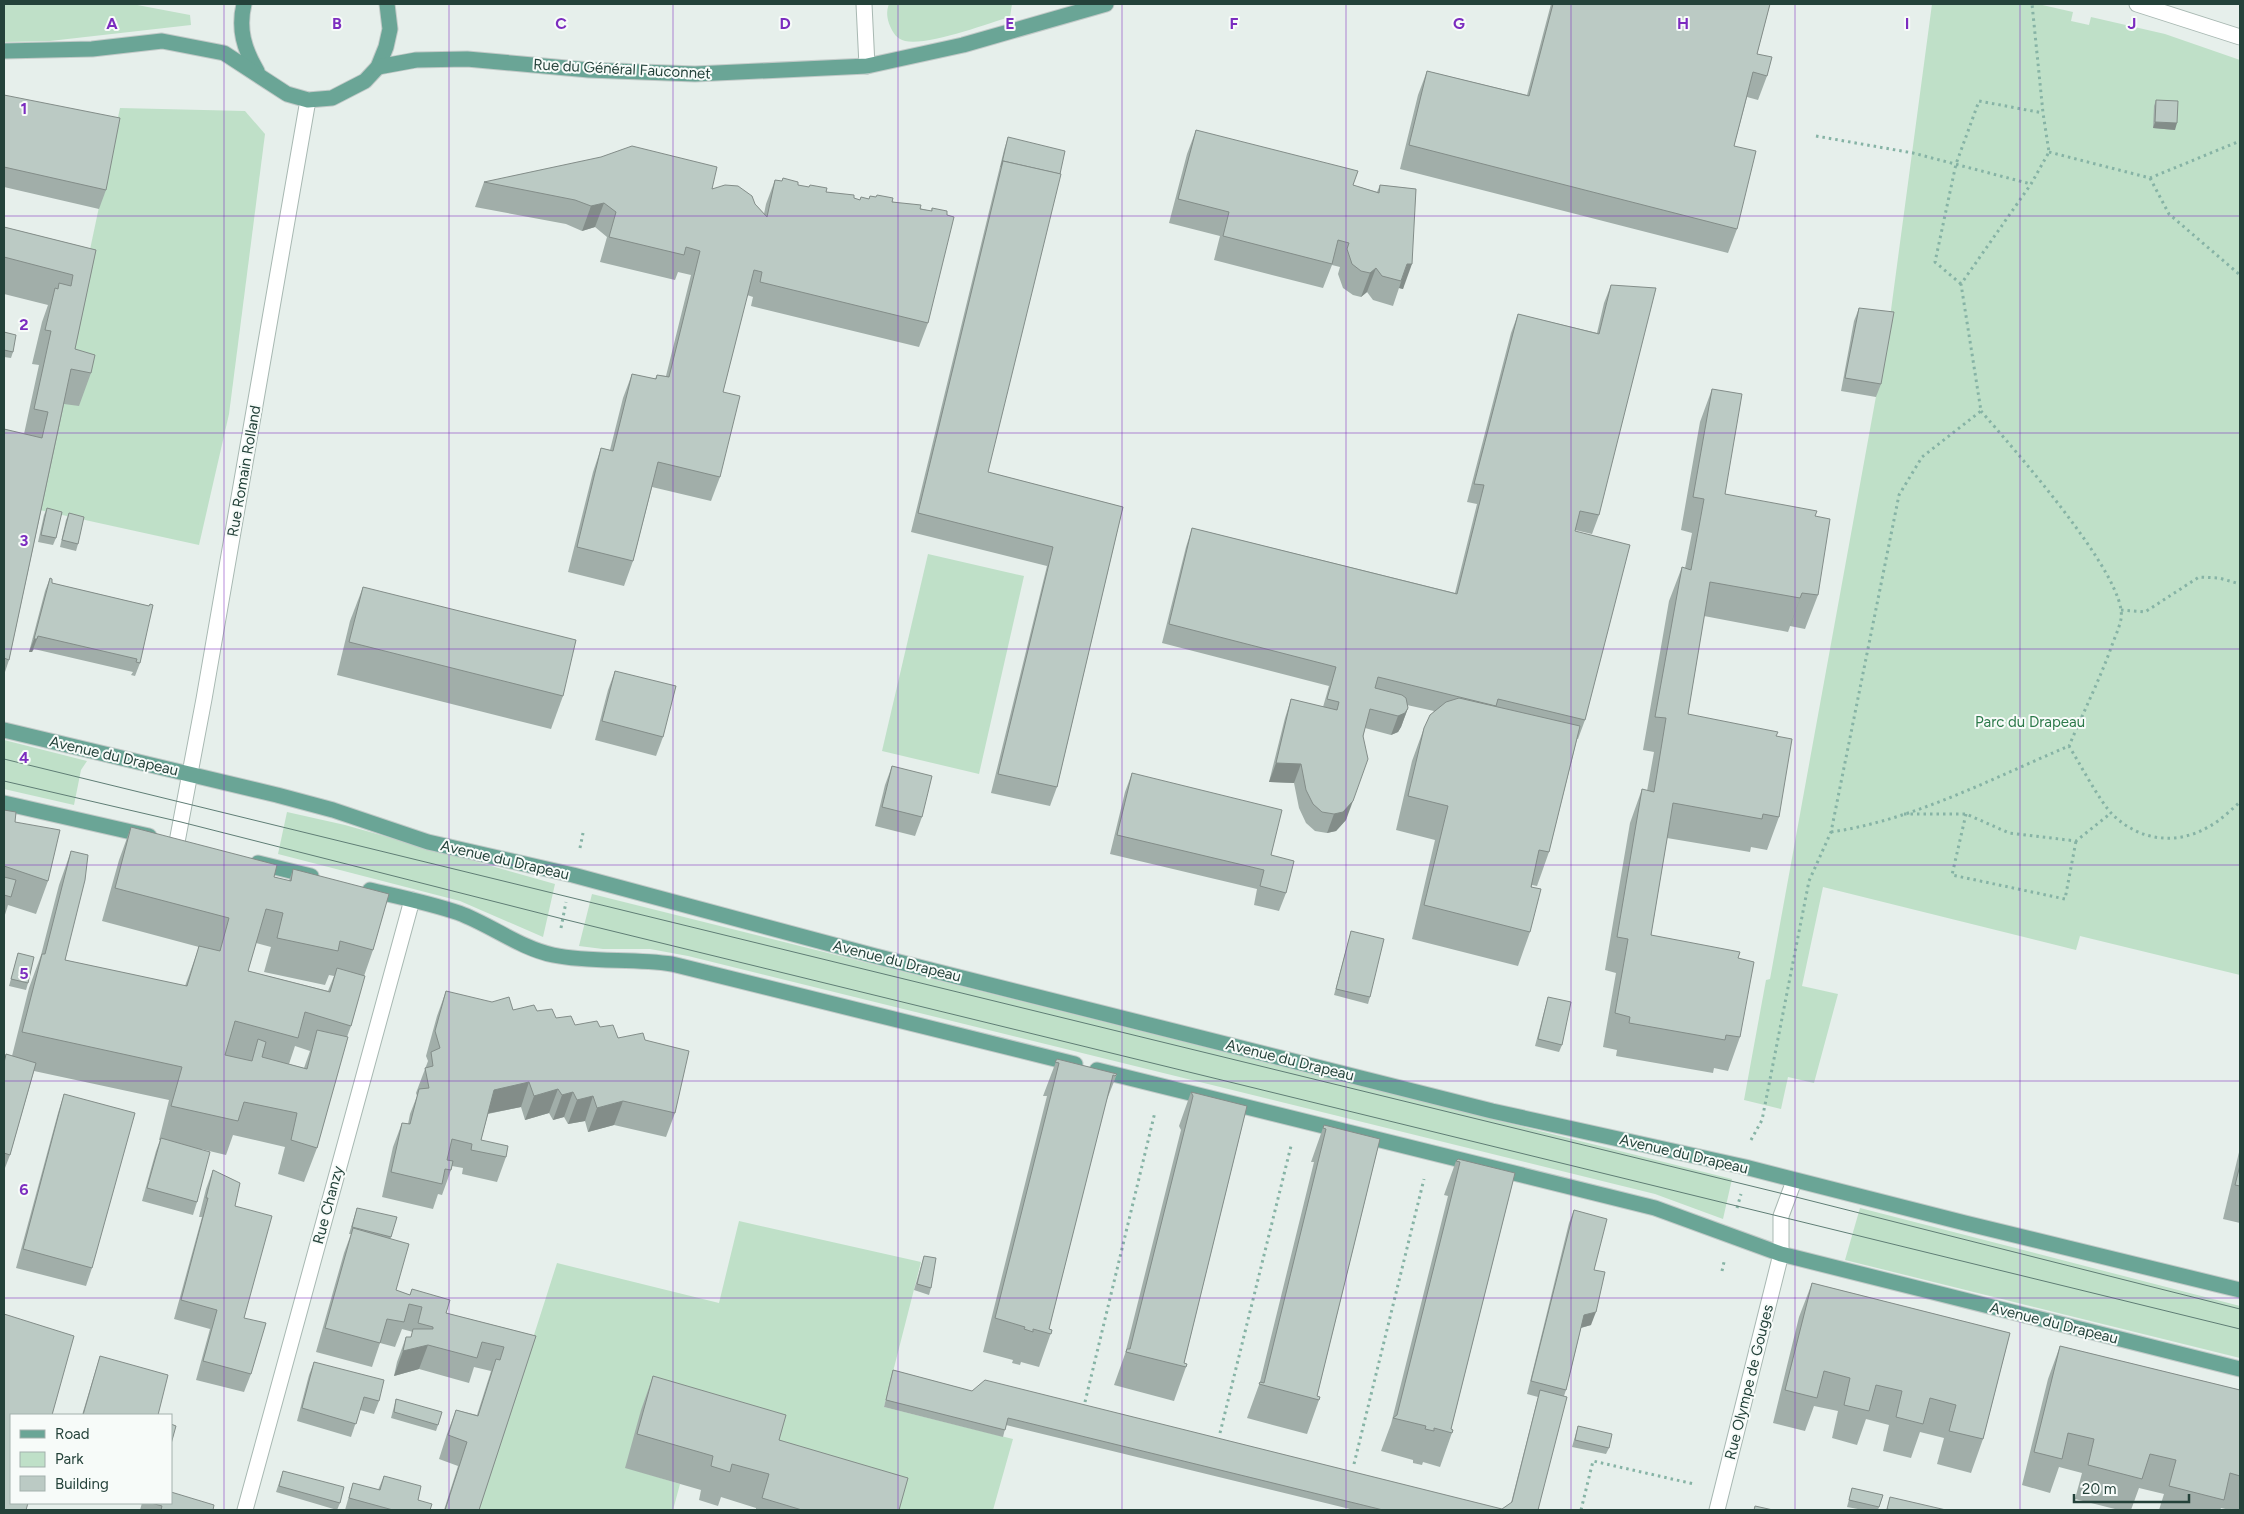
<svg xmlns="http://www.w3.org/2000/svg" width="2244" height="1514" font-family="Figtree,sans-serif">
<rect width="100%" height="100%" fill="#e6efeb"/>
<g fill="#bfe0c8">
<path d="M4,4H132L190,15L191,25L50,41L4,42Z"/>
<path d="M889,4H1012L1010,17C986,24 928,46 905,41C897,39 893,33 890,26C887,19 886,11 889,4Z"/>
<path d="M1932,4H2038L2073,12L2071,21L2089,25L2091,17L2165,34L2240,60V975L2080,936L2076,950L1823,887L1802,986L1838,994L1814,1083L1788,1077L1781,1109L1744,1100L1766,980L1770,979L1889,325Z"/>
<path d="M120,108L245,111L265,134L229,414L199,545L35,509Z"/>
<path d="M928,554L1024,576L979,774L882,751Z"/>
<path d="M4,740L87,761L81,770L74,805L4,789Z"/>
<path d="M287,812L345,825L555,884L543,937L460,901L278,854Z"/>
<path d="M592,894L1732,1179L1723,1219L1655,1194L688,956L650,949H603L579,946Z"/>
<path d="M1860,1208L2240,1306V1358L1845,1260Z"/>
<path d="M739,1221L921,1262L884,1407L1013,1439L993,1510H891L625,1467L680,1484L673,1510H478L557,1263L719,1303Z"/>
</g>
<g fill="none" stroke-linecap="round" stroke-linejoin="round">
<g stroke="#a8b8b2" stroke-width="17">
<g id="minor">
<path d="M864,4L867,66"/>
<path d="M2137,4L2240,37"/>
<path d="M177,842L204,699L308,100"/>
<path d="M245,1510L412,900"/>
<path d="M1717,1510L1781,1254V1216L1794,1181"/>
</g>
</g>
<g stroke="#c2cac8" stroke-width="17">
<g id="major">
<path d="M244,4C238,29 244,49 257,71"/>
<path d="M4,51L92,49L162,41L224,53L287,94L308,100L332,98L365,81L378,67L386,47L390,29L387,4"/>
<path d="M378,67L416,60L467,59L589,70L695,74L867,66L963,45L1106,4"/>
<path d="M4,730L277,795L333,810L428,842L573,875L875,956L1492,1111L1745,1167L1965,1223L2240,1290"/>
<path d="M4,803L149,836"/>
<path d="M258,863L311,876"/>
<path d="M370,890C400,897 430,903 459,913C491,925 520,948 553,955C592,963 632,958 672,964L1075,1064"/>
<path d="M1097,1070L1655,1208L1781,1254L2240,1369"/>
</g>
</g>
<g stroke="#86b3a5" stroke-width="3" stroke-dasharray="2.5 4" stroke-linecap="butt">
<path d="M1816,136L1913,153L2031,184"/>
<path d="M2049,152L2150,178L2240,141"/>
<path d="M2150,178L2169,214L2240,275"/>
<path d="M1961,284L1935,262L1956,164L1979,101L2043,113"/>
<path d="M1981,411C2010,445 2129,578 2121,619C2119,629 2114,639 2111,648C2099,681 2083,713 2069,746"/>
<path d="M2121,610L2145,612L2199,577L2219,578L2240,584"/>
<path d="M1904,814H1966L2009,833L2076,841L2111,813"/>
<path d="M1966,814L1952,875L2065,899L2076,841"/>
<path d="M1831,832C1914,820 1993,778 2069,746C2080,764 2099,800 2112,814C2139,841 2177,846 2210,826C2221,820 2231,810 2240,802"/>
<path d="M580,848L583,833"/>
<path d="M561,928L566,902"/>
<path d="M1751,1140L1762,1120L1809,881L1831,832L1899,495L1922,457L1981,411L1961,284L2031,184L2049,152L2043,113L2032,4"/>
<path d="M1737,1208L1741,1194"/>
<path d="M1722,1271L1724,1262"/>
<path d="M1085,1402L1155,1112"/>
<path d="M1220,1433L1291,1146"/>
<path d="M1354,1464L1424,1179"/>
<path d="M1581,1510L1593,1461L1694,1484"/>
</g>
<use href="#minor" stroke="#fff" stroke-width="15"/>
<use href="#major" stroke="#6aa596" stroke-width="15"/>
<g stroke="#5f7d75" stroke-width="1">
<path d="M4,759L1788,1195L2240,1309"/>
<path d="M4,781L181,822L563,919L2240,1329"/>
</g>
</g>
<g fill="#a1aea9" fill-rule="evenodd">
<path d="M1551,4H1770L1757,54L1767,76L1758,100L1747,97L1734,146L1737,229L1728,253L1400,169L1418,95L1427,71L1527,95Z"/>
<path d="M4,95L106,190L99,209L4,187Z"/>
<path d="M2156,100L2175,130L2153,128L2154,106Z"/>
<path d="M1196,130L1353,185L1377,192L1380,185L1416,189L1403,289L1399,288L1393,306L1373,300L1367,292L1361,297L1353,295L1343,288L1338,274L1340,267L1332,265L1323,288L1214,260L1220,236L1169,223L1187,154Z"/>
<path d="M1008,137L988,472L1123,507L1057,787L1050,806L991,793L1047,566L911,532L1004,150Z"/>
<path d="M775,180L860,200L869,199L870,196L931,211L932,208L928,323L919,347L751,306L753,297L747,295L723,392L720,477L711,501L652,487L633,561L624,586L568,572L593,472L601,448L610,450L623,398L632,374L655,379L657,375L666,376L691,275L678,272L675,280L600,262L607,237L595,227L582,231L566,224L475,207L484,182L712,189L755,204L764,214L766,204Z"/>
<path d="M4,227L96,250L75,349L91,373L79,406L64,404L9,660L4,675V429L24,434L39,365L32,364L42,322L48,305L4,294Z"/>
<path d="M1611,285L1599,515L1592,534L1575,530L1585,720L1578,739H1577L1549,852L1537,886L1532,885L1530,932L1518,966L1412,939L1435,840L1396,830L1412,761L1424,728L1434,711L1407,705L1408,708L1401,727L1398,732L1391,735L1365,728L1346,820L1336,831L1327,833L1315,831L1306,823L1299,808L1294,783L1269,782L1285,718L1291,699L1323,707L1329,686L1162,643L1186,547L1192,528L1455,593L1477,504L1467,502L1511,333L1518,314L1597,333L1604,303Z"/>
<path d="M1859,308L1881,384L1876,397L1841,391L1854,321Z"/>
<path d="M4,332L13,352L11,358L4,357Z"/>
<path d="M1712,389L1725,494L1815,516L1818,595L1805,629L1790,626L1788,632L1704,616L1688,714L1776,736L1779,817L1767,850L1751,847L1750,852L1667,838L1651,935L1738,958L1740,1037L1728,1071L1714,1068L1713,1073L1616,1056L1617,1050L1603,1047L1616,973L1605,970L1630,823L1642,789L1647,791L1654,752L1643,750L1669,601L1682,567L1685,568L1692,533L1681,530L1700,422Z"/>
<path d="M47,508L56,538L53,545L38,542L44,515Z"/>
<path d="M69,513L78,544L76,551L60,547L66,520Z"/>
<path d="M50,578L52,583L149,606L140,663L135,676L131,675L133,672L34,649L32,652H29L45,591Z"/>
<path d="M363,587L563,696L551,729L337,675L350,621Z"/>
<path d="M615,671L663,737L656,756L595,740L608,690Z"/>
<path d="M892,766L922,817L915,836L875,826L885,785Z"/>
<path d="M1132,773L1271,855L1286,893L1279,911L1254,905L1257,889L1110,854L1125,792Z"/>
<path d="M4,810L15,822L48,881L36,914L8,905L4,918Z"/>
<path d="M131,827L274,877L289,881L293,869L373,950L364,976L351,1026L347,1037L317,1148L304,1182L278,1174L285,1147L233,1135L226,1155L201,1149L197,1202L193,1215L142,1201L156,1151L160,1140H159L169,1100L34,1071L10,1155L5,1168L4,1167V1061L6,1054L12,1056L29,988L41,955L59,885L71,851L65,960L185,986L199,947L102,921L119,860ZM256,943L271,947L264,972L325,985L329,975L334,976L328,991L248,971ZM295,1046L310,1051L304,1068L289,1064Z"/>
<path d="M1351,931L1370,997L1368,1004L1334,995Z"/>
<path d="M18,953L28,983L26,990L9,986Z"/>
<path d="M446,991L513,1010L537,1011L575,1025L600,1027L618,1038L645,1040L675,1113L666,1137L614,1125L588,1132L585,1121L568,1124L564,1117L553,1120L549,1113L525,1120L521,1107L488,1114L481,1140L506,1157L497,1182L462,1174L463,1168L452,1166L451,1170L442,1195L438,1194L433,1209L382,1197L393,1147L402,1123L408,1124L410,1114L417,1096L416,1093L428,1061L426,1056L437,1016Z"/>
<path d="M1548,997L1562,1045L1559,1052L1535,1046Z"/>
<path d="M1057,1059L1117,1074L1106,1102L1049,1329L1052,1330L1039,1367L1021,1362L1020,1365L1012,1363L1013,1360L983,1352L1047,1096H1043Z"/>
<path d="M1191,1092L1247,1106L1184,1363L1186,1367L1174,1401L1114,1385L1125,1354L1181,1130L1179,1126Z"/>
<path d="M64,1094L92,1268L86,1286L16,1268L58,1113Z"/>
<path d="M1324,1125L1380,1139L1317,1396L1319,1400L1307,1434L1247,1418L1260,1382L1314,1162H1311Z"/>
<path d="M2240,1148V1223L2223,1219Z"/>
<path d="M1456,1161L1515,1173L1451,1429L1453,1430L1440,1467L1423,1462L1422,1465L1413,1463V1460L1381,1451L1391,1424L1448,1196L1444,1195Z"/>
<path d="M213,1170L235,1206L244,1318L251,1374L244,1392L196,1380L210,1329L174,1319L202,1217H199L206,1189Z"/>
<path d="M357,1208L391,1237L390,1239L396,1290L410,1295L412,1289L446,1313L536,1336L479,1510H444L458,1466L439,1459L447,1434L456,1410L477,1415L491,1371L474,1367L469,1383L419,1369L394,1376L397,1362L406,1337H411L413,1332L402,1329L395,1347L380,1343L372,1367L316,1352L344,1253L351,1234H349Z"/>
<path d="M1574,1210L1594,1270L1591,1325L1581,1328L1566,1390L1564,1396L1538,1510H1354L1006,1425L1003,1437L884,1407L891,1377L893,1370L972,1391L1502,1509L1511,1503L1538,1397L1527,1394L1569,1223Z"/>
<path d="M924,1256L931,1288L929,1295L914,1290Z"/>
<path d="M1812,1283L2010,1333L1983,1439L1971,1473L1937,1464L1944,1438L1920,1432L1911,1458L1883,1451L1889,1425L1866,1419L1857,1445L1832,1438L1838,1411L1814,1406L1805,1431L1773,1423L1799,1317Z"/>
<path d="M2060,1346L2240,1390V1510H2230L2221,1508L2220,1510H2159L2164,1494L2139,1488L2131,1510H2119L2075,1499L2082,1473L2059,1467L2050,1493L2022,1485L2048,1379Z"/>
<path d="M100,1356L158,1415H82L96,1369Z"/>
<path d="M314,1362L379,1401L374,1414L360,1410L351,1437L297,1421L309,1375Z"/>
<path d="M653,1376L779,1440L899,1510H756V1508L721,1497L718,1506L699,1500L701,1490L625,1468L641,1410Z"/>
<path d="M396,1399L438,1425L436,1431L391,1418Z"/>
<path d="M1578,1426L1609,1448L1606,1454L1572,1447Z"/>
<path d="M283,1471L340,1503L337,1510L276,1492Z"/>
<path d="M384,1476L418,1500L430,1510H345L349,1496L353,1483L378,1490Z"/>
<path d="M1852,1488L1883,1495L1878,1510H1863L1847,1507Z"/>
<path d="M142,1503H171L213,1510H140Z"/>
</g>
<g fill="#838d89">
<path d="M2155,122L2177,123L2175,130L2153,128Z"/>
<path d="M604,203L595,227L582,231L591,206Z"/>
<path d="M1407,264H1412L1403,289L1399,288Z"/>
<path d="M1376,268L1367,292L1361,297L1370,273Z"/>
<path d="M1802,593L1790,626L1788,632Z"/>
<path d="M34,639H37L32,652H29Z"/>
<path d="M1408,708L1401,727L1398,732L1391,735L1398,716Z"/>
<path d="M1276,763L1301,764L1294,783L1269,782Z"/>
<path d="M1353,801L1346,820L1336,831L1327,833L1334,814Z"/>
<path d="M529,1082L521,1107L485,1114L494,1090Z"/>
<path d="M558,1089L549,1113L525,1120L534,1096Z"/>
<path d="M573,1092L564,1117L553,1120L562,1095Z"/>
<path d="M593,1096L585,1121L568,1124L577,1100Z"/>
<path d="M623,1101L614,1125L588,1132L597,1108Z"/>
<path d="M1596,1312L1591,1325L1580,1328L1584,1315Z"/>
<path d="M428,1345L419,1369L394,1376L403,1351Z"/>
</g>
<g fill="#bbcac4" stroke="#838d89">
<path d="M1553,4H1770L1757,54L1772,57L1767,76L1753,72L1734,146L1756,151L1737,229L1409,145L1427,71L1529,96Z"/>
<path d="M4,95L120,118L106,190L4,167Z"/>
<path d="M2156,100L2178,101L2177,123L2155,122Z"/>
<path d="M1196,130L1358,171L1353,185L1379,193L1380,185L1416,189L1412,264H1407L1401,281L1382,276L1376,268L1370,273L1361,271L1352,264L1347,249L1349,243L1338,240L1332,264L1223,236L1229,212L1178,199Z"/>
<path d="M1008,137L1065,151L1060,174L1003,161L1001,167Z"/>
<path d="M632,146L717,167L712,189L725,185L738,186L752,196L755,204L767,217L775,180L782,181L783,178L798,182V185L809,187L810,185L827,188L826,192L854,195V198L860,200L861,197L869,199L870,196L876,197L877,195L893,198L892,202L921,205L920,209L932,211V208L947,211V215L954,217L928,323L760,282L762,272L754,270L723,392L740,396L720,477L658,462L633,561L577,547L601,448L613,451L632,374L656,379L657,375L669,377L700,251L686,247L684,255L609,237L616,212L604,203L591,206L575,200L484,182L601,157Z"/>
<path d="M1003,161L1061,174L988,472L1123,507L1057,787L998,774L1053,547L918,513Z"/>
<path d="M4,227L96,250L75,349L95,355L91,373L71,369L9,660L4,658V429L42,438L48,412L34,409L51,331L45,330L55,288L58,289L59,283L71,286L73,275L4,257Z"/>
<path d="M1611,285L1656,288L1599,515L1580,511L1575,531L1630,545L1585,720L1498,699L1496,706L1378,677L1375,688L1402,695L1406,698L1408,708L1405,713L1398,716L1370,709L1363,736L1368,759L1353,801L1343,812L1334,814L1322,812L1313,804L1306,790L1301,764L1276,763L1291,699L1337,710L1339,702L1327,699L1336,667L1169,624L1192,528L1457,594L1484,485L1474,484L1518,314L1599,334Z"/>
<path d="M1859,308L1894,312L1881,384L1845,378Z"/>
<path d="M4,332L16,335L13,352L4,350Z"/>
<path d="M1712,389L1742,394L1725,494L1817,511L1815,516L1830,519L1818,595L1802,593L1800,598L1710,582L1688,714L1778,732L1776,736L1792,739L1779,817L1763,814L1762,819L1673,803L1651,935L1740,952L1738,958L1754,962L1740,1037L1726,1035L1725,1040L1629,1023L1630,1017L1615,1013L1628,939L1617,937L1642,789L1654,792L1666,718L1655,717L1682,567L1691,570L1704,499L1693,497Z"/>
<path d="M47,508L62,512L56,538L41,535Z"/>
<path d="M69,513L84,517L78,544L62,540Z"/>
<path d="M50,578L52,579V583L149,606L150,604L153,605L140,663L136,662L137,659L38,636L37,639H34Z"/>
<path d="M363,587L576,640L563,696L349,642Z"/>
<path d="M615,671L676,686L663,737L602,721Z"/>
<path d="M1459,698L1580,726L1549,852L1539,850L1531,887L1541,889L1530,932L1424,905L1448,806L1408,796L1424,728L1430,715L1446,702Z"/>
<path d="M892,766L932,776L922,817L882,807Z"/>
<path d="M1132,773L1282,810L1271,855L1294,861L1286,893L1260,886L1264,870L1117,835Z"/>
<path d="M4,810L16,812L15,822L60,830L48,881L4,866Z"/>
<path d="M131,827L277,865L274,877L291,881L293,869L389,894L373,950L340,941L338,951L277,938L283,913L266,909L248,971L330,992L337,968L365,976L351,1026L305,1012L298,1038L235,1021L225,1055L252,1061L258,1039L266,1042L262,1057L307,1069L317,1030L348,1037L317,1148L291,1140L297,1113L244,1102L238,1121L171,1106L182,1067L22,1032L42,954H45L71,851L88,855L85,880L65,960L187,986L199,946L220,951L229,918L115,888Z"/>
<path d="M4,877L16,880L11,897L4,895Z"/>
<path d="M1351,931L1384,939L1370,997L1336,989Z"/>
<path d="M18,953L34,957L28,983L11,979Z"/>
<path d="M446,991L492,1002L509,997L513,1010L534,1005L537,1011L552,1009L556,1018L571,1016L575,1025L597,1021L600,1027L613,1025L618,1038L643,1033L645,1040L689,1051L675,1113L623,1101L597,1108L593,1096L577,1100L573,1092L562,1095L558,1089L534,1096L529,1082L494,1090L481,1140L508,1146L506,1157L471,1150L472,1144L452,1139L447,1160L453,1161L451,1170L445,1169L442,1184L391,1172L402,1123L410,1124L419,1089L429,1088L425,1068L433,1066L431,1052L440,1048L435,1031Z"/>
<path d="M1548,997L1571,1002L1562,1045L1538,1039Z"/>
<path d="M6,1054L36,1063L10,1155L4,1153V1063Z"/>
<path d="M1057,1059L1117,1074L1115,1076L1113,1075L1049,1329L1052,1330L1051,1334L1033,1329V1332L1024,1329L1025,1327L995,1318L1059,1063L1055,1062Z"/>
<path d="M1191,1092L1247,1106L1184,1363L1187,1364L1186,1367L1126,1352L1127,1349H1130L1193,1096Z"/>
<path d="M64,1094L135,1113L92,1268L23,1249Z"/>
<path d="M1324,1125L1380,1139L1317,1396L1320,1397L1319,1400L1259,1384L1260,1382L1264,1383L1326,1129L1323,1128Z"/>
<path d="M161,1138L210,1152L197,1202L147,1188Z"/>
<path d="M1458,1159L1515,1173L1451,1429L1453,1430L1452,1433L1434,1428V1431L1425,1429L1426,1426L1393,1418L1397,1415L1460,1162L1456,1161Z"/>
<path d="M2240,1165V1186L2235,1185Z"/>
<path d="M213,1170L240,1183L235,1206L272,1216L244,1318L266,1323L251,1374L203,1361L217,1310L181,1300L208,1198H206Z"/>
<path d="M357,1208L397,1217L391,1237L352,1227Z"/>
<path d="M1574,1210L1607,1219L1594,1270L1605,1272L1596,1312L1584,1315L1566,1390L1531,1381Z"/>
<path d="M353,1228L409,1244L396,1290L410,1295L412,1289L450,1300L446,1313L536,1336L479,1510H445L467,1442L448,1435L456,1410L478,1416L496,1359L500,1360L504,1347L482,1342L477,1358L428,1345L403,1351L406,1337H411L413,1329H433V1327L418,1323L422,1307L409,1304L404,1322L387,1319L380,1343L325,1328Z"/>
<path d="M924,1256L936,1258L931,1288L917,1284Z"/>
<path d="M1812,1283L2010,1333L1983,1439L1949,1431L1956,1405L1930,1398L1923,1424L1896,1417L1902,1391L1876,1385L1869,1411L1844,1405L1850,1378L1824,1371L1817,1398L1785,1390Z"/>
<path d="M4,1314L74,1336L52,1415H11V1503H28L26,1510H4Z"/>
<path d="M2060,1346L2240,1390V1476L2230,1473L2224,1500L2169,1486L2176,1460L2150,1454L2142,1479L2088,1465L2094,1439L2068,1433L2062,1459L2034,1452Z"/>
<path d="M100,1356L168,1375L158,1415H83Z"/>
<path d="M314,1362L384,1380L379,1401L364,1397L356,1424L302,1408Z"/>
<path d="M893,1370L972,1391L985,1380L1502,1509L1512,1502L1540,1390L1567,1397L1538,1510H1383L1008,1418L1005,1430L886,1400Z"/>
<path d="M653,1376L786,1415L779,1440L908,1478L899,1510H802L762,1498L769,1474L732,1464L730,1472L711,1466L713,1456L637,1434Z"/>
<path d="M396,1399L442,1412L438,1425L394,1412Z"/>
<path d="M171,1424L176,1426L171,1444Z"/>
<path d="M1578,1426L1612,1434L1609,1448L1575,1440Z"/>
<path d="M283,1471L344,1487L340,1503L279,1486Z"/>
<path d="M384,1476L421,1486L418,1500L432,1504L430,1510H393L349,1498L353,1483L380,1490Z"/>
<path d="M1852,1488L1883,1495L1879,1507L1849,1500Z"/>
<path d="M171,1492L214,1505L213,1510H161L162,1506L151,1503H171Z"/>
<path d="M1890,1497L1946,1510H1891L1887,1509Z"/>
<path d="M1755,1506L1773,1510H1754Z"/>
</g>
<path fill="none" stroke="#7b2cbf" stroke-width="1" stroke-opacity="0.55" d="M224,4V1510M449,4V1510M673,4V1510M898,4V1510M1122,4V1510M1346,4V1510M1571,4V1510M1795,4V1510M2020,4V1510M4,216H2240M4,433H2240M4,649H2240M4,865H2240M4,1081H2240M4,1298H2240"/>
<g text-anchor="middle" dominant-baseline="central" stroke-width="4" stroke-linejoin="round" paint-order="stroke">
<g font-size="15" fill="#24423a" stroke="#f7fbf9">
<text transform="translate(622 69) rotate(3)">Rue du Général Fauconnet</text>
<text transform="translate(244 471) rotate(-80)">Rue Romain Rolland</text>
<text transform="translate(114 756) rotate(13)">Avenue du Drapeau</text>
<text transform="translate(505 860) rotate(13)">Avenue du Drapeau</text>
<text transform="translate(897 961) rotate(14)">Avenue du Drapeau</text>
<text transform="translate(1290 1060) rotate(14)">Avenue du Drapeau</text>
<text transform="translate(1684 1154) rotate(13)">Avenue du Drapeau</text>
<text transform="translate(328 1205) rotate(-75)">Rue Chanzy</text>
<text transform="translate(2054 1323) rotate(14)">Avenue du Drapeau</text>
<text transform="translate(1749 1382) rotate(-76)">Rue Olympe de Gouges</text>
</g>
<g font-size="15" fill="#2d7a4b" stroke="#f7fbf9">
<text x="2030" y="722">Parc du Drapeau</text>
</g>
</g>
<g font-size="16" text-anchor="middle" font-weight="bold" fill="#7b2cbf" stroke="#f7fbf9" stroke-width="4" stroke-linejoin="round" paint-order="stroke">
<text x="112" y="29">A</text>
<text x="337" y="29">B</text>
<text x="561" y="29">C</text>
<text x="785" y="29">D</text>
<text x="1010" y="29">E</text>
<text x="1234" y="29">F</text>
<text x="1459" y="29">G</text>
<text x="1683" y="29">H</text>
<text x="1907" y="29">I</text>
<text x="2132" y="29">J</text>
<text x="24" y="114">1</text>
<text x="24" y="330">2</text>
<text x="24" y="546">3</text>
<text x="24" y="763">4</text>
<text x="24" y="979">5</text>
<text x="24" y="1195">6</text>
</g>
<rect width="2244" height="1514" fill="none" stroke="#24423a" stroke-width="10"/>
<rect x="10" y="1414" width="162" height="90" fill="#f7fbf9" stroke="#a3b1ad"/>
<rect x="20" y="1430" width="25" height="8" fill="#6aa596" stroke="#a3b1ad"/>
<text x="55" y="1439" font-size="15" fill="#24423a">Road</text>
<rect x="20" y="1452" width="25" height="15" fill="#bfe0c8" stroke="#a3b1ad"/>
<text x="55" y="1464" font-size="15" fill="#24423a">Park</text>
<rect x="20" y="1476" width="25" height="15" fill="#bbcac4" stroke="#a3b1ad"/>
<text x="55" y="1489" font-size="15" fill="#24423a">Building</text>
<path d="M2074 1494v8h115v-8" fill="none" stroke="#24423a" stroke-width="2.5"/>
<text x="2082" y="1494" font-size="15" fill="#24423a" stroke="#f7fbf9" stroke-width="4" paint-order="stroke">20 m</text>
</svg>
